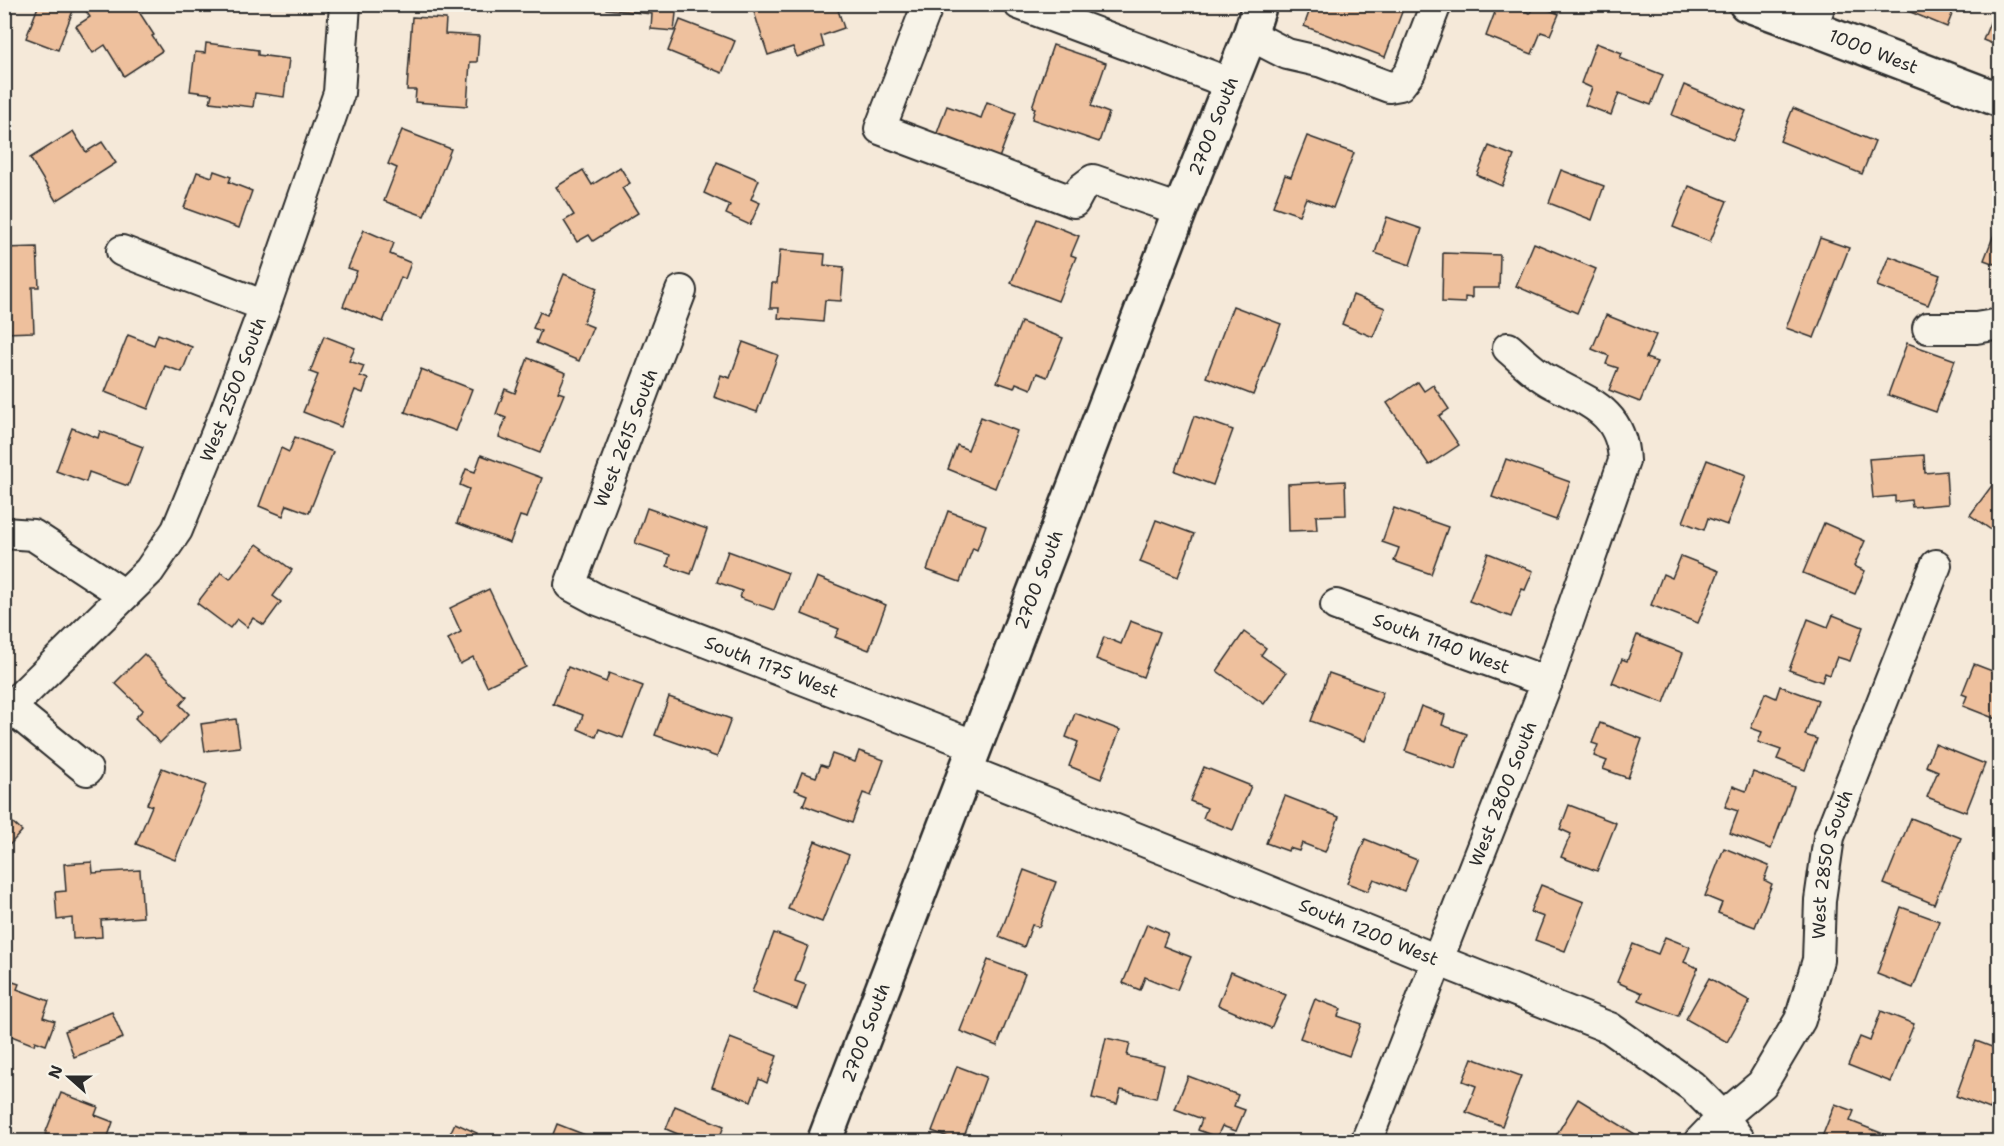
<svg xmlns="http://www.w3.org/2000/svg" width="2004" height="1146" font-family="'Shantell Sans',sans-serif">
<rect width="100%" height="100%" fill="#f5e9d9"/>
<filter id="ink" filterUnits="userSpaceOnUse"><feTurbulence type="fractalNoise" baseFrequency=".0167" numOctaves="2"/><feDisplacementMap in="SourceGraphic" scale="12" xChannelSelector="R" yChannelSelector="G"/><feConvolveMatrix kernelMatrix="1 2 1 2 8 2 1 2 1" color-interpolation-filters="sRGB"/></filter>
<g filter="url(#ink)">
<g fill="#eec09d" stroke="#2b2b2b" stroke-width="1.5">
<path d="M39,4H63L74,8L58,50L26,38Z"/>
<path d="M90,4H134L154,35L152,36L162,51L124,76L105,45L93,53L76,26L90,17L84,8Z"/>
<path d="M607,4H677L674,31L651,29L652,14L606,9Z"/>
<path d="M766,4H836L844,28L821,36L824,47L797,57L793,47L768,55L753,9Z"/>
<path d="M1312,4H1405L1385,57L1304,26Z"/>
<path d="M1498,4H1509L1530,13L1535,4L1559,14L1550,35L1541,32L1532,54L1486,36Z"/>
<path d="M1891,4H1956L1947,27Z"/>
<path d="M1997,5L2000,6V47L1983,40Z"/>
<path d="M412,17L446,19L445,34L479,36L477,62H470L467,106L415,102L416,90H407Z"/>
<path d="M680,20L735,41L722,73L668,51Z"/>
<path d="M206,43L258,50V55L289,59L284,97L255,93L253,107L210,102L212,94L190,91L195,52L205,53Z"/>
<path d="M1596,43L1622,53L1620,58L1663,75L1651,105L1619,93L1611,115L1585,105L1592,88L1581,83Z"/>
<path d="M1053,45L1106,63L1091,106L1109,113L1099,142L1032,119L1035,108L1032,107Z"/>
<path d="M1684,85L1746,111L1733,140L1672,115Z"/>
<path d="M987,102L1016,113L996,166L933,144L947,106L981,118Z"/>
<path d="M1793,108L1875,142L1862,174L1780,141Z"/>
<path d="M402,130L451,149L424,216L384,201L397,168L388,164Z"/>
<path d="M73,131L86,152L102,142L116,163L56,201L30,158Z"/>
<path d="M1307,136L1354,153L1333,208L1306,198L1299,215L1273,206L1285,175L1291,177Z"/>
<path d="M1489,146L1514,156L1502,186L1477,175Z"/>
<path d="M717,162L759,180L751,199L760,203L750,225L726,214L730,205L704,193Z"/>
<path d="M620,167L630,183L622,188L638,213L593,241L589,235L577,242L564,221L574,215L556,187L583,170L592,185Z"/>
<path d="M1561,170L1604,186L1592,220L1549,203Z"/>
<path d="M214,171L231,177L229,182L252,191L239,228L184,208L197,172L212,177Z"/>
<path d="M1689,186L1727,201L1710,242L1673,227Z"/>
<path d="M1387,217L1422,229L1410,265L1375,253Z"/>
<path d="M1037,219L1079,236L1071,255L1076,257L1058,301L1011,283Z"/>
<path d="M1998,224L2000,225V266L1984,260Z"/>
<path d="M364,230L394,243L390,254L411,263L405,279L401,277L383,322L343,306L357,271L348,268Z"/>
<path d="M1820,238L1849,248L1814,338L1786,328Z"/>
<path d="M1534,243L1596,269L1577,313L1516,286Z"/>
<path d="M37,247L39,287H32L34,332L4,333V248Z"/>
<path d="M780,250L825,254L824,265L844,267L841,301L825,300L823,322L778,318L779,308H770L772,283H777Z"/>
<path d="M1443,253L1500,255L1499,288H1472V298L1465,297V303L1442,302Z"/>
<path d="M1889,256L1940,275L1928,305L1877,286Z"/>
<path d="M564,274L597,288L583,323L593,327L579,361L536,343L541,331L533,328L540,312L547,315Z"/>
<path d="M1353,295L1385,308L1373,337L1342,324Z"/>
<path d="M1233,306L1281,324L1253,395L1206,377Z"/>
<path d="M1606,315L1656,335L1646,358L1657,362L1640,402L1609,390L1618,368L1606,364L1609,356L1592,349Z"/>
<path d="M1021,322L1063,338L1047,377L1037,373L1031,389L1016,383L1014,388L997,382Z"/>
<path d="M158,334L192,347L182,372L165,366L148,409L105,392L128,335L154,345Z"/>
<path d="M324,336L355,348L349,361L364,366L360,376L368,379L363,393L355,390L341,427L303,412L318,375L310,372Z"/>
<path d="M743,342L778,355L757,412L714,397L721,375L730,378Z"/>
<path d="M1907,343L1955,360L1936,412L1888,395Z"/>
<path d="M528,358L566,373L558,392L564,394L540,453L499,437L506,418L496,414L505,389L515,393Z"/>
<path d="M421,369L472,389L456,431L405,412Z"/>
<path d="M1418,382L1424,391L1433,385L1449,409L1439,416L1459,445L1429,465L1387,403Z"/>
<path d="M1194,416L1233,430L1213,485L1175,471Z"/>
<path d="M981,417L1017,431L995,488L948,469L957,445L968,450Z"/>
<path d="M72,428L98,438L100,431L143,447L128,486L89,472L86,482L56,471Z"/>
<path d="M295,437L333,452L309,513L287,505L283,516L259,506L281,448L289,452Z"/>
<path d="M481,455L542,478L527,518L520,516L510,543L457,523L469,489L460,485L466,469L475,472Z"/>
<path d="M1924,455L1925,473L1946,471L1948,504L1912,507L1911,500L1895,502V496L1873,498L1869,459Z"/>
<path d="M1506,459L1570,482L1556,520L1492,497Z"/>
<path d="M1707,460L1746,475L1727,525L1708,518L1704,530L1683,522Z"/>
<path d="M1996,480L2000,483V536L1970,515Z"/>
<path d="M1345,481L1346,515L1316,516L1317,530L1289,531L1288,484Z"/>
<path d="M647,508L707,529L691,574L667,566L670,555L635,543Z"/>
<path d="M1394,508L1448,527L1431,574L1394,561L1399,548L1382,542Z"/>
<path d="M948,511L986,525L977,550L973,548L960,582L927,570Z"/>
<path d="M1156,520L1194,534L1178,577L1140,562Z"/>
<path d="M1824,523L1865,541L1854,566L1865,571L1855,594L1803,573Z"/>
<path d="M257,544L292,570L273,596L281,602L264,625L253,618L247,627L237,619L230,628L197,603L221,572L230,579Z"/>
<path d="M728,551L788,573L774,610L740,598L742,591L717,582Z"/>
<path d="M1488,553L1533,571L1525,590L1522,589L1511,617L1469,601Z"/>
<path d="M1681,556L1719,571L1698,623L1651,605L1663,574L1672,578Z"/>
<path d="M817,577L886,605L869,650L835,637L839,629L802,614Z"/>
<path d="M489,589L526,667L487,686L473,657L460,664L448,639L461,632L450,608Z"/>
<path d="M1833,615L1863,627L1850,661L1837,657L1830,675L1825,673L1822,682L1789,670L1808,619L1828,627Z"/>
<path d="M1130,621L1160,632L1143,677L1096,659L1104,637L1121,644Z"/>
<path d="M1244,632L1266,648L1261,655L1286,673L1264,704L1217,671Z"/>
<path d="M1637,635L1683,653L1664,703L1612,683L1622,659L1627,661Z"/>
<path d="M144,654L187,697L180,705L189,714L160,743L135,718L143,710L115,683Z"/>
<path d="M1974,664L2000,674V710L1996,719L1963,706L1967,696L1962,694Z"/>
<path d="M568,667L606,682L609,673L643,686L623,738L599,729L596,737L578,729L583,715L553,704Z"/>
<path d="M1329,673L1383,692L1365,741L1311,721Z"/>
<path d="M1780,686L1818,700L1805,735L1817,739L1805,770L1777,759L1781,750L1758,742L1762,732L1751,728L1765,693L1776,698Z"/>
<path d="M669,697L731,719L717,757L655,735Z"/>
<path d="M1421,706L1445,715L1442,725L1467,734L1455,769L1405,751Z"/>
<path d="M1075,713L1120,730L1101,779L1069,766L1078,742L1066,737Z"/>
<path d="M236,719L240,747L205,751L201,724Z"/>
<path d="M1600,723L1642,739L1628,778L1603,769L1607,761L1594,756L1598,745L1592,743Z"/>
<path d="M1935,744L1985,764L1966,812L1927,797L1938,771L1926,766Z"/>
<path d="M859,751L884,760L871,796L863,793L852,823L803,805L807,795L795,790L802,772L816,777L821,765L827,767L832,754L855,762Z"/>
<path d="M1204,767L1251,786L1233,830L1203,818L1207,808L1190,801Z"/>
<path d="M162,768L206,785L175,860L136,844L152,806L147,804Z"/>
<path d="M1753,772L1794,787L1771,849L1730,833L1738,811L1725,807L1733,786L1746,791Z"/>
<path d="M1285,796L1339,817L1325,852L1302,843L1299,851L1289,848L1288,851L1266,843Z"/>
<path d="M1569,805L1616,823L1597,871L1561,857L1571,834L1560,829Z"/>
<path d="M4,815L22,831L4,851Z"/>
<path d="M1911,818L1961,838L1934,904L1884,884Z"/>
<path d="M1365,839L1417,860L1404,891L1374,879L1368,891L1347,883Z"/>
<path d="M815,841L849,855L822,922L788,909Z"/>
<path d="M1724,848L1769,866L1764,880L1772,884L1755,927L1718,913L1722,903L1705,896Z"/>
<path d="M92,862L93,873L140,870L143,917L101,920L102,937L73,939L72,918L57,920L55,892L66,891L64,864Z"/>
<path d="M1024,870L1056,882L1039,927L1032,925L1024,947L999,937Z"/>
<path d="M1541,885L1584,902L1565,951L1535,940L1544,917L1530,912Z"/>
<path d="M1901,907L1939,921L1913,988L1877,974Z"/>
<path d="M1147,924L1168,933L1163,946L1191,957L1177,990L1145,977L1140,990L1123,983Z"/>
<path d="M774,933L808,946L795,981L806,985L797,1009L752,992Z"/>
<path d="M1665,937L1690,947L1684,962L1698,968L1678,1016L1639,1000L1642,993L1617,982L1633,944L1658,954Z"/>
<path d="M988,960L1025,974L997,1046L960,1031Z"/>
<path d="M1231,972L1286,995L1271,1028L1218,1005Z"/>
<path d="M1709,978L1750,1001L1727,1042L1686,1019Z"/>
<path d="M4,979L19,984L17,989L49,1001L43,1017L55,1021L46,1045L35,1041L34,1045L4,1033Z"/>
<path d="M1315,999L1341,1009L1338,1016L1361,1024L1349,1056L1300,1038Z"/>
<path d="M1881,1011L1914,1024L1891,1082L1848,1065L1860,1037L1870,1041Z"/>
<path d="M112,1012L123,1038L74,1057L65,1031Z"/>
<path d="M730,1038L777,1056L767,1083L759,1079L751,1101L712,1087Z"/>
<path d="M1106,1038L1130,1043L1127,1056L1164,1065L1156,1098L1121,1090L1117,1104L1092,1098Z"/>
<path d="M1976,1041L2000,1050V1085L1990,1109L1956,1096Z"/>
<path d="M1472,1058L1521,1076L1502,1126L1466,1112L1476,1086L1463,1081Z"/>
<path d="M957,1066L986,1077L962,1142L932,1131Z"/>
<path d="M1188,1076L1238,1095L1234,1106L1245,1110L1236,1131L1222,1126L1217,1137L1198,1130L1202,1119L1175,1109Z"/>
<path d="M61,1093L98,1107L95,1115L113,1122L106,1142H52L54,1137L45,1134Z"/>
<path d="M1578,1099L1635,1134L1630,1142H1552Z"/>
<path d="M1835,1104L1854,1111L1850,1121L1894,1138L1892,1142H1820Z"/>
<path d="M675,1106L724,1126L718,1142H677L680,1135L666,1129Z"/>
<path d="M455,1123L477,1133L473,1142H452L447,1140Z"/>
<path d="M557,1124L598,1140L597,1142H550Z"/>
<path d="M1964,1135L1980,1142H1961Z"/>
</g>
<g fill="none" stroke-linecap="round" stroke-linejoin="round">
<g stroke="#2b2b2b" stroke-width="34">
<g id="minor">
<path d="M928,4L880,129L1074,202L1081,189L1093,180L1180,210"/>
<path d="M1019,4L1211,76L1230,85"/>
<path d="M1812,28L1820,4"/>
<path d="M1250,35L1287,54L1322,62L1389,87L1400,85L1410,72L1436,4"/>
<path d="M122,251L265,306"/>
<path id="s1" d="M681,291L570,585L598,600L976,746"/>
<path d="M1928,328H1976L2000,324"/>
<path d="M4,533L33,535L123,594"/>
<path id="s2" d="M1336,605L1547,682"/>
<path d="M10,707L87,770"/>
<path id="s3" d="M4,713L149,571L177,530L225,413L265,306L339,93L345,4"/>
<path id="s4" d="M965,770L1209,867L1437,960L1610,1028L1692,1086L1723,1117L1741,1142"/>
<path id="s5" d="M1366,1142L1547,682L1624,461C1622,410 1587,402 1549,381C1534,373 1521,359 1508,348"/>
<path id="s6" d="M1699,1142L1723,1117L1762,1084L1800,1020L1818,960L1820,900L1829,837L1936,565"/>
</g>
</g>
<g stroke="#2b2b2b" stroke-width="38">
<g id="major">
<path id="s7" d="M1746,4L1812,28L2000,100"/>
<path id="s8" d="M824,1142L1180,210L1250,35L1260,4"/>
</g>
</g>
<use href="#minor" stroke="#f7f3e8" stroke-width="30"/>
<use href="#major" stroke="#f7f3e8" stroke-width="33"/>
</g>
</g>
<g text-anchor="middle" dominant-baseline="central" stroke-width="6" stroke-linejoin="round" paint-order="stroke">
<g font-size="18" fill="#2b2b2b" stroke="#f7f3e8">
<text stroke="none"><textPath href="#s7" startOffset="136">1000 West</textPath></text>
<text stroke="none"><textPath href="#s8" startOffset="1088">2700 South</textPath></text>
<text stroke="none"><textPath href="#s3" startOffset="404">West 2500 South</textPath></text>
<text transform="translate(626 438) rotate(-69)">West 2615 South</text>
<text stroke="none"><textPath href="#s8" startOffset="602">2700 South</textPath></text>
<text stroke="none"><textPath href="#s2" startOffset="112">South 1140 West</textPath></text>
<text stroke="none"><textPath href="#s1" startOffset="532">South 1175 West</textPath></text>
<text stroke="none"><textPath href="#s5" startOffset="374">West 2800 South</textPath></text>
<text stroke="none"><textPath href="#s6" startOffset="320">West 2850 South</textPath></text>
<text stroke="none"><textPath href="#s4" startOffset="435">South 1200 West</textPath></text>
<text stroke="none"><textPath href="#s8" startOffset="117">2700 South</textPath></text>
</g>
</g>
<rect width="2004" height="1146" fill="none" stroke="#f7f3e8" stroke-width="24"/>
<rect x="12" y="12" width="1980" height="1122" fill="none" stroke="#2b2b2b" stroke-width="2" filter="url(#ink)"/>
<g transform="translate(69 1077) rotate(291)" stroke="#f7f3e8" stroke-width="4.5" paint-order="stroke">
<path d="M0-4.5L10 22L0 15L-10 22Z" fill="#2b2b2b"/>
<text y="-9" font-size="16" font-weight="bold" text-anchor="middle" fill="#2b2b2b">N</text>
</g>
</svg>
